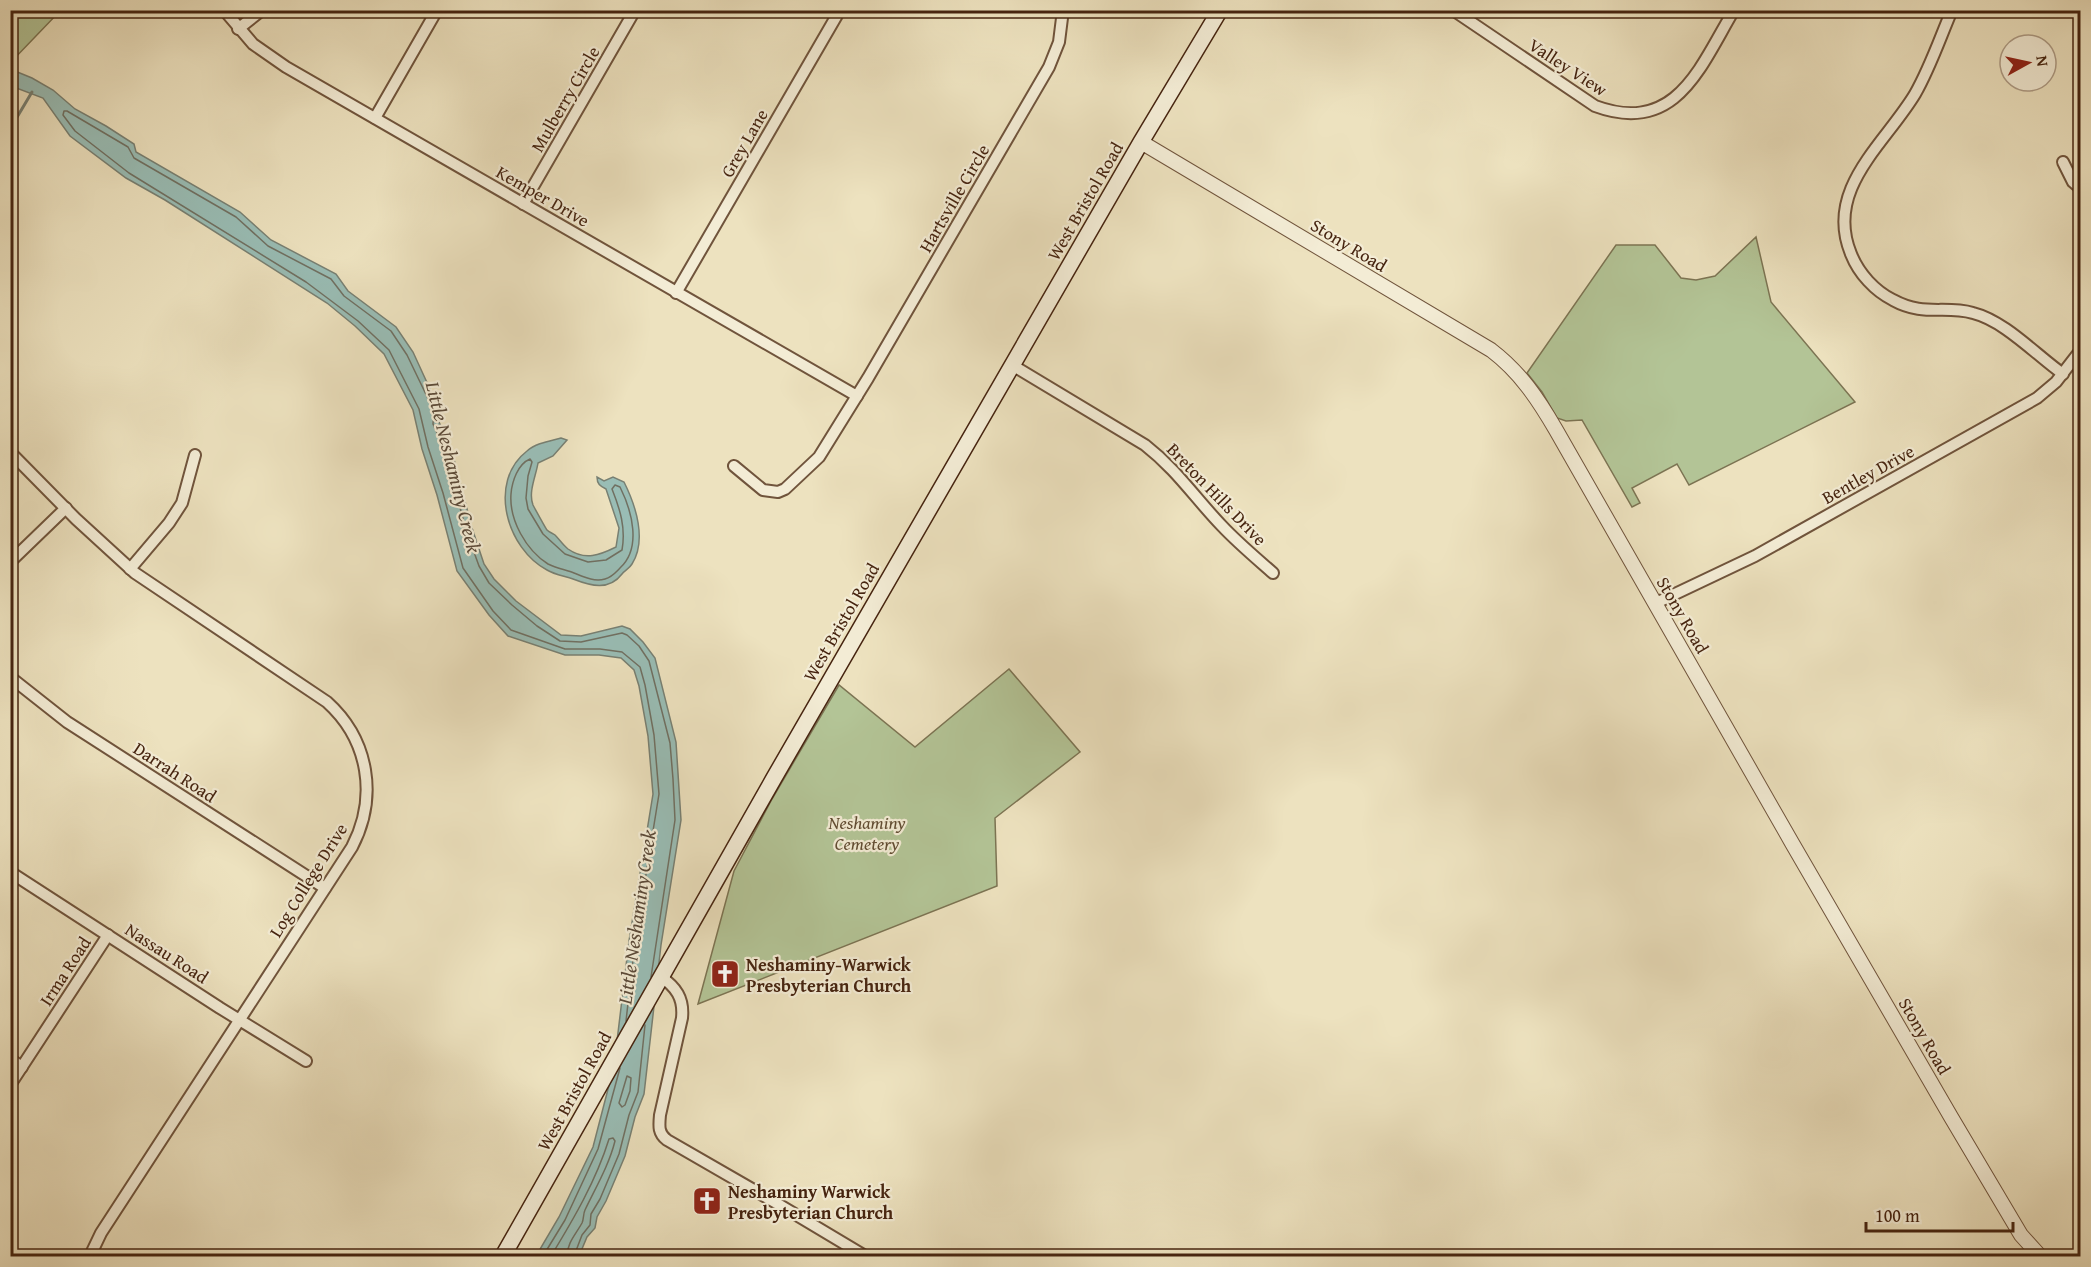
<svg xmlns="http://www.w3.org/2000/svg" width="2091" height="1267" font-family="'Gentium Book Plus',serif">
<rect width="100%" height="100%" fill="#ede2bf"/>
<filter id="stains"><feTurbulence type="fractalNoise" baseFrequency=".00333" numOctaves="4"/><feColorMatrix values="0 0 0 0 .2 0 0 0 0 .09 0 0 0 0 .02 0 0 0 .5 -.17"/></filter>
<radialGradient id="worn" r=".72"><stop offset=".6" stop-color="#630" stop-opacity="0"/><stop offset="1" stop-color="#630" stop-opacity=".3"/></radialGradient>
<g fill="#b3c496" stroke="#7c7453" stroke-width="1.5">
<path d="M11,10L60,11L11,62L10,11Z"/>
<path d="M1756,237L1771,302L1855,402L1689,485L1677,464L1632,488L1640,503L1632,507L1582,420L1566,421L1557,418L1542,392L1527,373L1616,245H1655L1681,278L1696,280L1715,276Z"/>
<path d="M1009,669L1080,752L995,818L997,886L698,1004L734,871L772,799L839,685L915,747Z"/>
</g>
<g fill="#99bdb5" stroke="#788073" stroke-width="1.5">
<path d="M10,69L32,78L53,90L75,109L106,126L134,144L136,152L240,212L271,240L336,274L348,291L396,327L413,352L440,411L439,422L451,448L472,528L484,564L494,579L516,601L561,635L581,636L622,626L630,629L643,642L655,658L676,742L681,820L661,945L644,1094L635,1117L625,1156L606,1201L597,1217L595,1228L587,1237L579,1256H536L559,1217L593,1147L614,1066L629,941L653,794L648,736L639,686L634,670L621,658L599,655H565L508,636L489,615L457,571L437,495L422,449L413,410L384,354L355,326L327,303L165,200L126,178L70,136L43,98L11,86Z"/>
<path d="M561,438L567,440L553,456L538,463C536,476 528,492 533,505C534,507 546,529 547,530C549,532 552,533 555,535C559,539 563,545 568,549C585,561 600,555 616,547L619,528L606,489C600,486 597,484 597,477L604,481L613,477L624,482C636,506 647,540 632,564C629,569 625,570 622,574C609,591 591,586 573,579C565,576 555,575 547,570C507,549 487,482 527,451C536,443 550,441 561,438Z"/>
</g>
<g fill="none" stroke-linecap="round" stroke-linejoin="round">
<g stroke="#707062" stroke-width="1.5">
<path d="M530,459L532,462L528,476L526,498L528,509L543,534L565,554L588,562L606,560L622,550C626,528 620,509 612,489L615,485L620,487C632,511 642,548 620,568C615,573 612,577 605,579C594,582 584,577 574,573C566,570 556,568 548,564C526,550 509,520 511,494C512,481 518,464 530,459Z"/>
<path d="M626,1021L635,942L659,794L654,735L645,685L640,667L622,652L600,649H565L511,630L493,611L463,568L443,493L428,447L419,409L389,350L358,321L306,282L129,173L75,131L63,115L64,111H67L128,147L134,158L236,217L268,246L331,279L344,296L391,331L407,355L434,411L433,424L445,451L466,530L479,566L489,583L512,605L537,626L560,641L581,642L622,633L627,635L639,646L649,661L670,743L673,779L675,820L651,977"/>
<path d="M627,1076L631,1078L630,1091L625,1105L622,1107L619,1103Z"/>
<path d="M543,1256L565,1220L598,1149L620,1068"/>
<path d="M551,1256C573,1220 596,1181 609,1139L613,1138L615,1141C609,1165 596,1187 585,1210C583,1214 584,1219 582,1223C576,1234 567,1243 567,1256"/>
<path d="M574,1256L582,1235L590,1225L591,1214L600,1199L619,1154L629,1115L638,1092L645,1025"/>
</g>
<path stroke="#788073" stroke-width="3" d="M10,129L32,92"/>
<g stroke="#70543c" stroke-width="14">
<g id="minor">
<path d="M224,10L253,44L286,67L857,396"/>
<path d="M1453,10L1595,106C1676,136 1700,67 1734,10"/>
<path d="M1952,10C1940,38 1930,68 1915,94C1885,144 1824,189 1851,254C1859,274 1875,291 1893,300C1924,317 1944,305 1973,313C2005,321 2036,355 2063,374"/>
<path d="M238,29L262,10"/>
<path d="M375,118L437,10"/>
<path d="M2063,162L2073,182L2080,188"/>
<path d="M523,204L635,10"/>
<path d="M676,293L840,10"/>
<path d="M1012,365L1145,445C1177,470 1195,498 1222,526C1238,543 1256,558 1273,573"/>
<path d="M10,452L76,519L135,573L327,702C369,740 378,797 352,847L101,1233L90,1256"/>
<path d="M734,466L763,490L778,492L785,489L819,457L868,378L1049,67L1059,42L1063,10"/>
<path d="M10,562L66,508"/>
<path d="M130,569L169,523L182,503L195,455"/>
<path d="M1656,603L1755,556L2037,398L2056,382L2080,351"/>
<path d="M10,677L67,722L325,888"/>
<path d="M10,872L220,1008L306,1061"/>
<path d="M660,976C676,987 684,998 682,1018L660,1115C659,1126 658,1133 667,1140L778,1204L865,1256"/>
<path d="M10,1059L22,1067"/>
<path d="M10,1085L108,935"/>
</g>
</g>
<g stroke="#70543c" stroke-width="16">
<path id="tertiary" d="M1141,142L1491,350C1520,372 1538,399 1556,430L1792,843L1951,1117L2021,1235L2040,1256"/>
</g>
<g stroke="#462410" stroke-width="18">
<path id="secondary" d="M503,1256L774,778L1141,142L1220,10"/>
</g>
<use href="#minor" stroke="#f3ecd5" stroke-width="10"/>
<use href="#tertiary" stroke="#f3ecd5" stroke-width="14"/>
<use href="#secondary" stroke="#f3ecd5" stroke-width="15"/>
</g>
<defs>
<g id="church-square" transform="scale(1.5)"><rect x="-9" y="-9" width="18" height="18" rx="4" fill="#8f2418" stroke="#f3ecd5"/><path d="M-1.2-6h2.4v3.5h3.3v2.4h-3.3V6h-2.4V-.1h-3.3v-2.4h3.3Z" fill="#fff"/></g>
</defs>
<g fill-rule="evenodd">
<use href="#church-square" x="725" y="974"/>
<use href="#church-square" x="707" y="1201"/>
</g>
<g text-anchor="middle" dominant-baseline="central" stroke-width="4.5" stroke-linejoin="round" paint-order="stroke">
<g font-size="18" fill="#462410" stroke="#f3ecd5">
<text transform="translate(1568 67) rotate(33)">Valley View</text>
<text transform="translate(565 99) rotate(-60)">Mulberry Circle</text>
<text transform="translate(744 143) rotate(-60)">Grey Lane</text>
<text transform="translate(543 196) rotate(30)">Kemper Drive</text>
<text transform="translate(954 198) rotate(-60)">Hartsville Circle</text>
<text transform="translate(1085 201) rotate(-60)">West Bristol Road</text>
<text transform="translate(1349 245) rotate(31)">Stony Road</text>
<text transform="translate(1868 474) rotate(-29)">Bentley Drive</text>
<text transform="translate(1217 494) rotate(46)">Breton Hills Drive</text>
<text transform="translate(1683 615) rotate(60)">Stony Road</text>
<text transform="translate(841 622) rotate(-60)">West Bristol Road</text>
<text transform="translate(175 772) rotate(33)">Darrah Road</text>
<text transform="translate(308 880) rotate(-58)">Log College Drive</text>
<text transform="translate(167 953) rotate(33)">Nassau Road</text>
<text transform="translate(65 971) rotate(-57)">Irma Road</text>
<text transform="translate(1925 1036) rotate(60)">Stony Road</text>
<text transform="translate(574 1091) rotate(-61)">West Bristol Road</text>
</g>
<g font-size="18" font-style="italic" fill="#614c32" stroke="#f3ecd5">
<text x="867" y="822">Neshaminy<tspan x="867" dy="21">Cemetery</tspan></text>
</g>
<g font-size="18" font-weight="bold" fill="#462410" stroke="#f3ecd5" text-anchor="start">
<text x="746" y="964">Neshaminy-Warwick<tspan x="746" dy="21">Presbyterian Church</tspan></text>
<text x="728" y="1191">Neshaminy Warwick<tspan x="728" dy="21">Presbyterian Church</tspan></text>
</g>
<g font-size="20" font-style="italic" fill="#5b4a39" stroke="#f3ecd5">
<text transform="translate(454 467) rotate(76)">Little Neshaminy Creek</text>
<text transform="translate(636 917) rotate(-82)">Little Neshaminy Creek</text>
</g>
</g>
<rect width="2091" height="1267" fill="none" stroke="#ede2bf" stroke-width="36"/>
<rect x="12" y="12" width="2067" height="1243" fill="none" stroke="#462410" stroke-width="3"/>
<rect x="18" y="18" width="2055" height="1231" fill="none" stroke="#462410" stroke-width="1.5"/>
<g transform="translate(2028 63) rotate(82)"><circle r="28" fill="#f3ecd5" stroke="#ae9c86" stroke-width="1.5"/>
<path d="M0-4.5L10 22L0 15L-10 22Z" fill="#8f2418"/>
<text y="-9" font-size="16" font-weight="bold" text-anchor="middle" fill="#462410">N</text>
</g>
<path d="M1866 1222v9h147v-9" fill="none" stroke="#462410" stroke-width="3"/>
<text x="1875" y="1222" font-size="18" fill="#462410" stroke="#f3ecd5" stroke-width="4.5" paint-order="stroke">100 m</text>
<rect width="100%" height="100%" filter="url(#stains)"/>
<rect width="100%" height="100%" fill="url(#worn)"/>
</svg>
